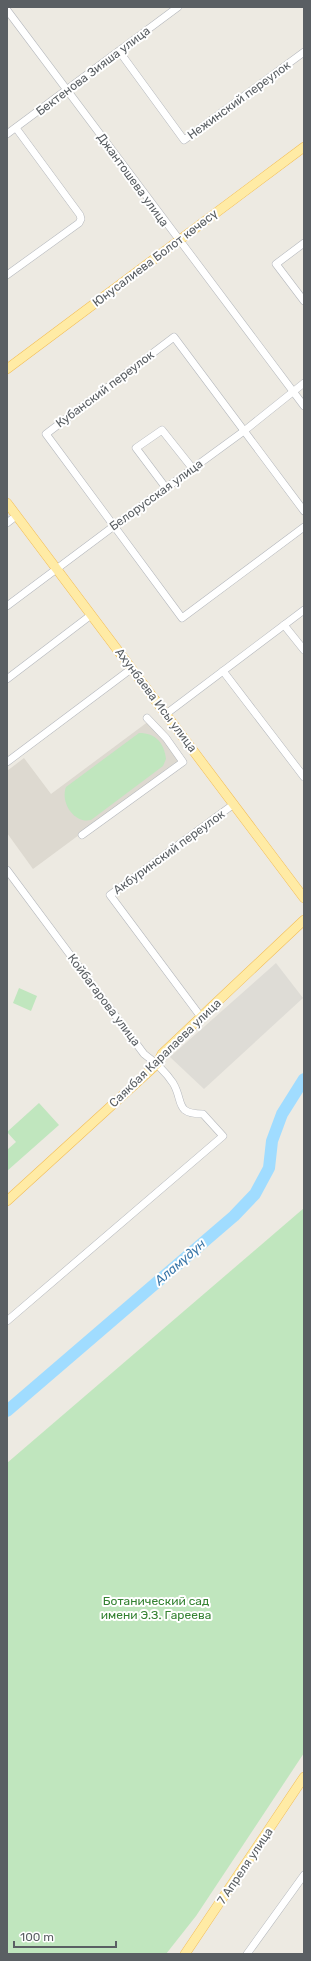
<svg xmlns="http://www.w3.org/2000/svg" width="311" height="1961" font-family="Rubik,sans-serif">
<rect width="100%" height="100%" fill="#edeae2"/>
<path fill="#dedcd6" d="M276,963L303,998L204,1089L170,1057Z"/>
<path fill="#ddd9d0" d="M149,721L179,761L33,869L7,833V771L24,758L51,794Z"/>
<g fill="#c0e6be">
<path d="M139,733C156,733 164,743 166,759L163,766L91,820C74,824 60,802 66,787Z"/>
<path d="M19,988L37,996L31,1011L13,1003Z"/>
<path d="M39,1103L59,1125L7,1171V1150L16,1142L7,1132Z"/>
<path d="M304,1208V1753L196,1916L166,1954H7V1463Z"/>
</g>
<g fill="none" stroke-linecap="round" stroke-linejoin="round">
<path stroke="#a0dcff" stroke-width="12" d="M7,1411L234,1216L255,1194L269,1168L272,1141L282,1114L304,1079"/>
<g stroke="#b5b8bd" stroke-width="8">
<g id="minor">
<path d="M7,10L304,406"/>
<path d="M119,51L184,140L304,52"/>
<path d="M7,134L178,7"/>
<path d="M304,243L276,264L304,301"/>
<path d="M7,275L79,223L81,219L80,215L16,128"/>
<path d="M166,488L136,448L162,430L193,469"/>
<path d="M304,511L174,337L46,434L182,618L304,527"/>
<path d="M7,523L16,516"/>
<path d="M7,606L114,526L244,431L304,383"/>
<path d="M284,625L304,650"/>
<path d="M223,671L304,777"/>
<path d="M7,679L91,615"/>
<path d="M166,714L304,610"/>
<path d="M7,762L131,669"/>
<path d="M82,835L183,762L166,738L147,718"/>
<path d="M7,870L144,1054C155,1062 165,1071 173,1083C184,1101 174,1114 203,1114L223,1136L7,1321"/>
<path d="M201,1017L110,895L234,804"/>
<path d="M247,1954L304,1875"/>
</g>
</g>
<g stroke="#f3bd56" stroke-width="10">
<g id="major">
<path d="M7,369L304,147"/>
<path d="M7,503L304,898"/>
<path d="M7,1201L157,1064L162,1054L201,1017L304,920"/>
<path d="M185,1954L304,1777"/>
</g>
</g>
<use href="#minor" stroke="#fff" stroke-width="7"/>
<use href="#major" stroke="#ffeba5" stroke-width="9"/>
</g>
<g text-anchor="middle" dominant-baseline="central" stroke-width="4" stroke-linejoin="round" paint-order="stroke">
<g font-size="12" fill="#5a5f63" stroke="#fff">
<text transform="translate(93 71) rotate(-37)">Бектенова Зияша улица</text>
<text transform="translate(239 100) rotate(-36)">Нежинский переулок</text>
<text transform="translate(133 180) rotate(54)">Джантошева улица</text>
<text transform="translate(155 258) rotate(-37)">Юнусалиева Болот көчөсү</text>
<text transform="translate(105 389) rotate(-37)">Кубанский переулок</text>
<text transform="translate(156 495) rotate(-36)">Белорусская улица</text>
<text transform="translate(156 700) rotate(53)">Ахунбаева Исы улица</text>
<text transform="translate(169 852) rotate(-36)">Акбуринский переулок</text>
<text transform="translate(104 1000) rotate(53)">Койбагарова улица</text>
<text transform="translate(165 1053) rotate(-44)">Саякбая Каралаева улица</text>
<text transform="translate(245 1866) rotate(-56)">7 Апреля улица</text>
</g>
<g font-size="12" fill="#348232" stroke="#fff">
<text x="156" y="1601">Ботанический сад<tspan x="156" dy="14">имени Э.З. Гареева</tspan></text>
</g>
<g font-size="13" font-style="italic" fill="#3a77a9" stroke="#fff">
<text transform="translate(180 1262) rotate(-41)">Аламүдүн</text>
</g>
</g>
<rect width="311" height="1961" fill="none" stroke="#5a5f63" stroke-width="16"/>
<path d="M14 1941v6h102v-6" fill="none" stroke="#5a5f63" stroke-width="2"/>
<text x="20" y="1941" font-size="12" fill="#5a5f63" stroke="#ffffff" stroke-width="3" paint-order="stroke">100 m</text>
</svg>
